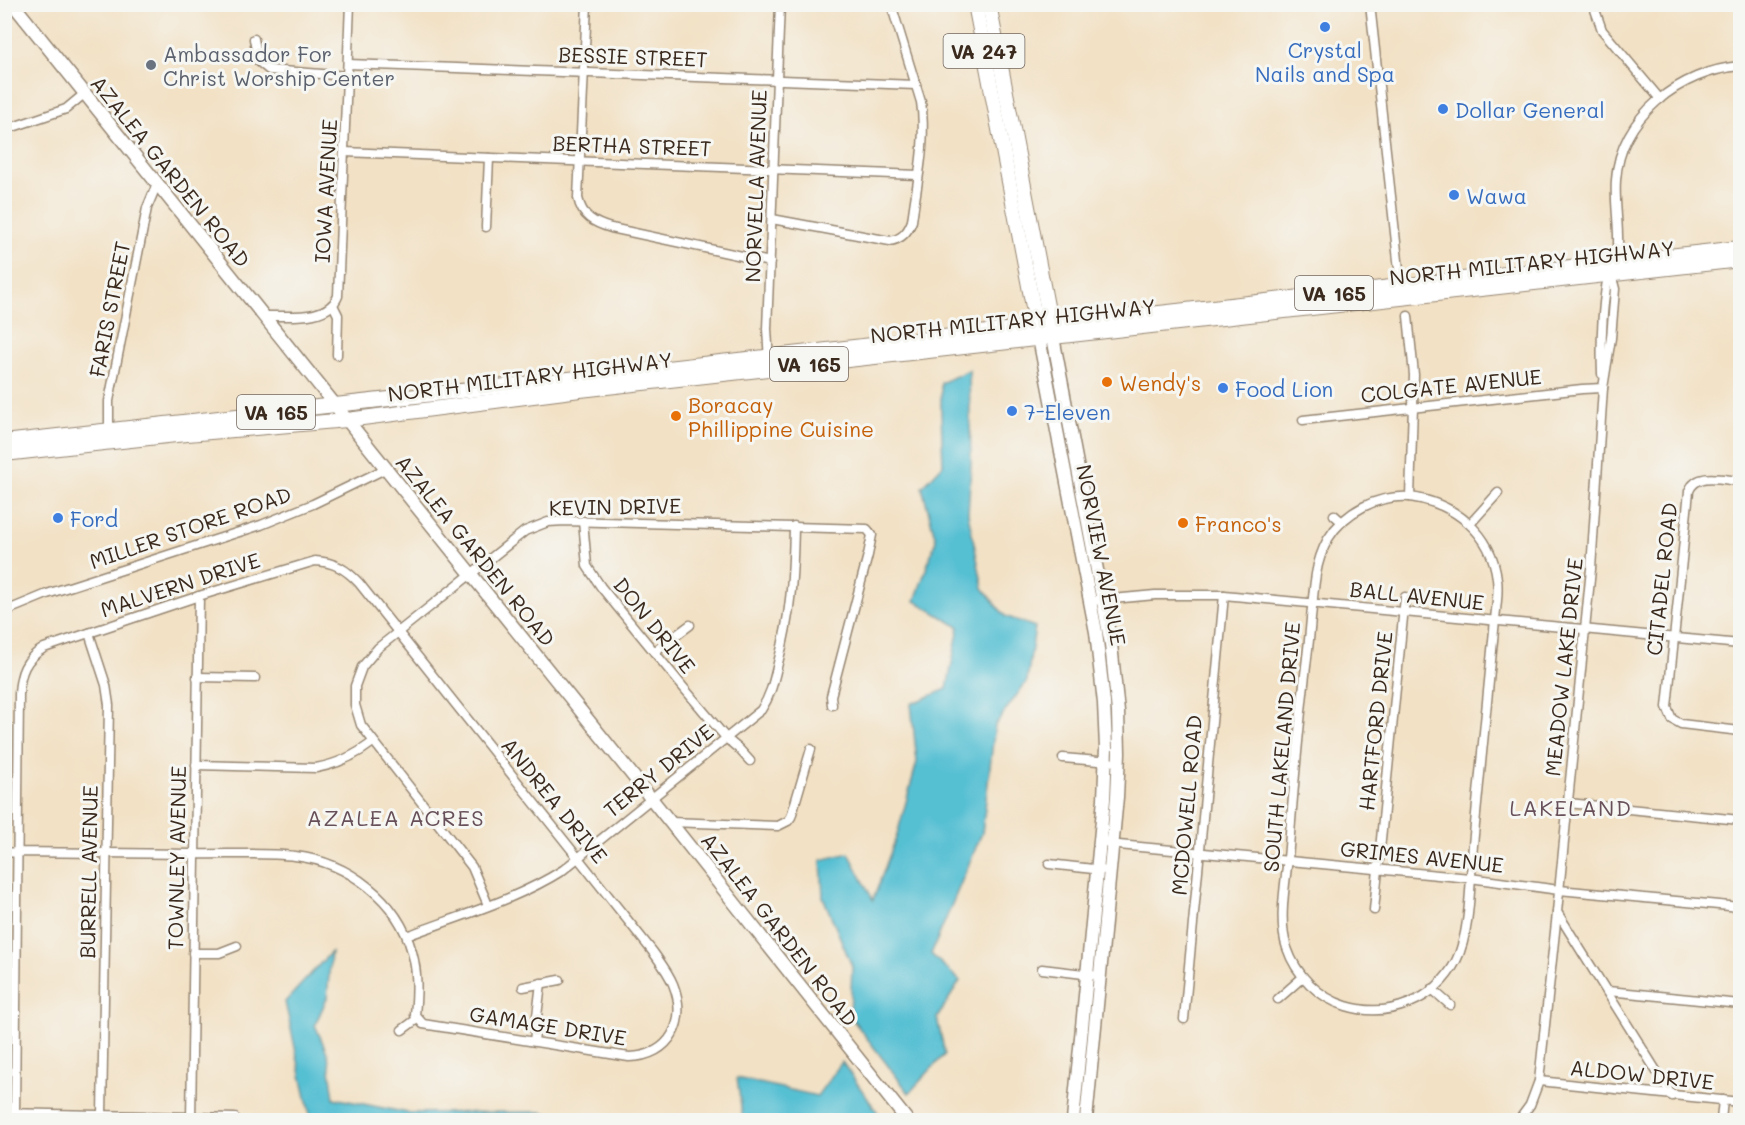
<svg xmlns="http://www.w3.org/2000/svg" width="1745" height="1125" font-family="Mali,sans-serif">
<rect width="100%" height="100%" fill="#f6f6f2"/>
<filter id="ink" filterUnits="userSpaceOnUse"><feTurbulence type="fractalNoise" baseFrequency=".0167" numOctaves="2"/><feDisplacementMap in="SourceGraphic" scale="12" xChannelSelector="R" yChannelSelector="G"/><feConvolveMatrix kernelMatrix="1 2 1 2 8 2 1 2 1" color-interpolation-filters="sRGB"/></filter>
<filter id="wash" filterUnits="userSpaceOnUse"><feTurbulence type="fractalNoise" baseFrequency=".008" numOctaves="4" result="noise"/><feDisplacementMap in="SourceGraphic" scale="24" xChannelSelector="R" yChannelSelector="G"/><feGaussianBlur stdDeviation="1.35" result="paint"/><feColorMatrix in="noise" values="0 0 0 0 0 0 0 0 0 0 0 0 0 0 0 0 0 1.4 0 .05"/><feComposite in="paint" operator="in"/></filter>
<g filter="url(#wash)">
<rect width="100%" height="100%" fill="#f2e1c5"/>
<g fill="#57c0d3" stroke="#497578" stroke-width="1.5">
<path d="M969,370L971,464L968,514L983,588L1005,616L1035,627L1027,681L995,725L982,833L931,954L960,981L937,1018L945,1054L909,1093L850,1016L852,966L823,897L821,860L849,853L873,900L897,835L917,762L911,704L947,689L959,627L915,601L936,540L922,487L943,465L941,412V383Z"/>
<path d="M331,952L327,998L315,1025L328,1055L334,1098L408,1113L542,1112L576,1120H311L285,1002Z"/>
<path d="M842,1062L883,1120H743L737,1078L817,1096Z"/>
</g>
</g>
<g filter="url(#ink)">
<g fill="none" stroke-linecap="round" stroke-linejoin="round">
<g stroke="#968672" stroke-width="11">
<g id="street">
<path d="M587,4L578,198C582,217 594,223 611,228L770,262"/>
<path d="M1370,4L1401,288"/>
<path d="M1593,4L1602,30L1660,99"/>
<path d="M254,39L258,61L269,70L348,76"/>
<path d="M348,64L916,85"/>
<path d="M4,130L66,109L84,94"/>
<path d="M344,152L918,175"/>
<path d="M772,219L890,241C902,239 908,232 912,221C917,182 927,141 921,102L891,4"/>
<path d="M486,227L489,158"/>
<path d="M1611,274L1615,289L1611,338L1603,388L1591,569L1557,912L1672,1096"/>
<path d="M333,305L338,315L337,355"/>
<path d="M263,316C286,315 328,322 338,296L350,4"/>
<path d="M1408,316L1414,375L1410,497"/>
<path d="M769,361L767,329L780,4"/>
<path d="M1602,374C1601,348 1602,314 1606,287C1607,277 1615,268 1617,258C1621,235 1614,205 1616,180C1620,116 1681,71 1740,66"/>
<path d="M1303,420L1582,389L1603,388"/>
<path d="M109,433V401L147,208L157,184"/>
<path d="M1740,481C1723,480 1697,471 1689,491L1667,707L1672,719L1681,724L1740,731"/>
<path d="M1410,497C1454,503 1492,533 1497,579C1499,592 1496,607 1495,620C1488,695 1480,770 1473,845C1470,878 1471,932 1456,961C1435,1001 1388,1019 1346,1006C1319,998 1296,975 1287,948C1277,919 1287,877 1289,847C1294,781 1300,715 1308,649C1311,624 1312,599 1316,574C1318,562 1322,550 1328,539C1345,511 1378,495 1410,497Z"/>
<path d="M1334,515L1342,522"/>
<path d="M583,521L587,566L601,587L683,687L727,739L739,749L750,761"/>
<path d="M1470,524L1498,493"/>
<path d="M1091,601L1155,595H1224L1740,644"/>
<path d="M4,614L13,608L47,594L261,525L313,504L385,469"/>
<path d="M89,633L106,685L109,705L102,1115"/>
<path d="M654,652L690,625"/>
<path d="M197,677L255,678"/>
<path d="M1063,758L1110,762"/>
<path d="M196,765L316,768C338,764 355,756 373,742"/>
<path d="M1568,803L1740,820"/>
<path d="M670,822L778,826L788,821L791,817L811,749"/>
<path d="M1108,844L1470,878L1559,890L1740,907"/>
<path d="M4,853L17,852C74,853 132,853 190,854C224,855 263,852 295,856C348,862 398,900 412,952C418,973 417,993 415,1015L423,1024L629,1057C671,1056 688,1021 673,984C668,972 660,962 653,952L359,583C346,569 334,562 315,561L199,596L44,648C25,659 20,673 19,694L15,1114"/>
<path d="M1049,864L1102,870"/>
<path d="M488,905L472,867L361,725L355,705V686L362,667L378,648L525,531L548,522L565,521L867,529L872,535L868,555L831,696L832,705"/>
<path d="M1374,910L1405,597"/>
<path d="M407,936C459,916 516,900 563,870L761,710C771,695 774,680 778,663C791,614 793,576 794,526"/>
<path d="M193,953H219L237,946"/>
<path d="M1042,969L1092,975"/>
<path d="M523,987L560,980"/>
<path d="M1432,989L1450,1005"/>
<path d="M1608,991L1740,1004"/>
<path d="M1278,999L1303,977"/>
<path d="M1184,1019L1224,595"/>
<path d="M402,1030L417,1019"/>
<path d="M534,1041L541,983"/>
<path d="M1539,1081L1740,1102"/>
<path d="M4,1113L235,1118"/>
<path d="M191,1120L199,596"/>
<path d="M1519,1120L1530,1105L1539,1081L1557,913"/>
<path d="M1721,1120L1723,1100"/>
</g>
</g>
<g stroke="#968672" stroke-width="15">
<g id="secondary">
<path d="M13,4L670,822L907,1120"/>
<path d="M1053,337L1111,644L1118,712L1119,753L1117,797L1086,1120"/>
<path d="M1039,338L1096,632L1104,703L1106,748L1104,799L1073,1120"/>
</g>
</g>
<g stroke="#968672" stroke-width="16">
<g id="primary">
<path d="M975,4L1038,333"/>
<path d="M989,4L1052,332"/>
<path d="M4,442L1740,248"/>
<path d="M4,454L176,435L347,420L580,390L1740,260"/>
</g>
</g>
<use href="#street" stroke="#fff" stroke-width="8"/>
<use href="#secondary" stroke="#fff" stroke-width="12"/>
<use href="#primary" stroke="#fff" stroke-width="14"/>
</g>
</g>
<g fill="#3f7fe0" stroke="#f6f6f2" stroke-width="2">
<circle cx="1325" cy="27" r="6"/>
<circle cx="1443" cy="109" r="6"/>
<circle cx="1454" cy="195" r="6"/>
<circle cx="1223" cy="388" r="6"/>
<circle cx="1012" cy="411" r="6"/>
<circle cx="58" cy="518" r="6"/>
</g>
<circle fill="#6b7280" stroke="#f6f6f2" stroke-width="2" cx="151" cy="65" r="6"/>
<g fill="#e8710a" stroke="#f6f6f2" stroke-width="2">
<circle cx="1107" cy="382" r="6"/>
<circle cx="676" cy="416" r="6"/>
<circle cx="1183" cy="523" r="6"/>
</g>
<g text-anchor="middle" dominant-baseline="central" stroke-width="6" stroke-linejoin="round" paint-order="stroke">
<g fill="#f6f6f2" stroke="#73675e" stroke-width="1.5">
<rect x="943.5" y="34" width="81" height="34" rx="4.5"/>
<rect x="1295" y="276" width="78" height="34" rx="4.5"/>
<rect x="770" y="347" width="78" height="34" rx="4.5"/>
<rect x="237" y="395" width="78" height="34" rx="4.5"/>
</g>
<g font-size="20" font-weight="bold" fill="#3b2a1e">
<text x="984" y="51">VA 247</text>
<text x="1334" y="293">VA 165</text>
<text x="809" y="364">VA 165</text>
<text x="276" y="412">VA 165</text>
</g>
<g font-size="21" fill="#366cbe" stroke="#f6f6f2" text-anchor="start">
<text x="1325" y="49" text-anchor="middle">Crystal<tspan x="1325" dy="24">Nails and Spa</tspan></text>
<text x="1455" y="109">Dollar General</text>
<text x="1466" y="195">Wawa</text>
<text x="1235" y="388">Food Lion</text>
<text x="1024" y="411">7-Eleven</text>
<text x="70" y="518">Ford</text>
</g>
<g font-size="21" fill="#5b616d" stroke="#f6f6f2" text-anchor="start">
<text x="163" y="53">Ambassador For<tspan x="163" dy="24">Christ Worship Center</tspan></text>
</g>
<g font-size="21" fill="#3b2a1e" stroke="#f6f6f2">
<text transform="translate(633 56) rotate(2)">BESSIE STREET</text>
<text transform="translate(632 145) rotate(2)">BERTHA STREET</text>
<text transform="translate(171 171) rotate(51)">AZALEA GARDEN ROAD</text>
<text transform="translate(755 186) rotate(-88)">NORVELLA AVENUE</text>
<text transform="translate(325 191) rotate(-87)">IOWA AVENUE</text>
<text transform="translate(1532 262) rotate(-6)">NORTH MILITARY HIGHWAY</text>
<text transform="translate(109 309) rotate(-79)">FARIS STREET</text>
<text transform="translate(1013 320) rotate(-6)">NORTH MILITARY HIGHWAY</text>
<text transform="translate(530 376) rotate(-7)">NORTH MILITARY HIGHWAY</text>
<text transform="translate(1451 385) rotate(-6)">COLGATE AVENUE</text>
<text transform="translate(615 506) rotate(-1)">KEVIN DRIVE</text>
<text transform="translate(190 527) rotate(-19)">MILLER STORE ROAD</text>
<text transform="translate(476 550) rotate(51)">AZALEA GARDEN ROAD</text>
<text transform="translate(1102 555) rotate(79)">NORVIEW AVENUE</text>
<text transform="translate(1661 579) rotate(-84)">CITADEL ROAD</text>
<text transform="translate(180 584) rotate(-18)">MALVERN DRIVE</text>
<text transform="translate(1417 595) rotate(6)">BALL AVENUE</text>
<text transform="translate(655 625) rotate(51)">DON DRIVE</text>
<text transform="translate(1563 667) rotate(-84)">MEADOW LAKE DRIVE</text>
<text transform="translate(1375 721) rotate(-84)">HARTFORD DRIVE</text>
<text transform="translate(1281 747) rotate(-85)">SOUTH LAKELAND DRIVE</text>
<text transform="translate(658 770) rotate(-39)">TERRY DRIVE</text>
<text transform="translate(555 800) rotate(51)">ANDREA DRIVE</text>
<text transform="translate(1186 805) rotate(-85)">MCDOWELL ROAD</text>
<text transform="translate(1422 856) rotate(6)">GRIMES AVENUE</text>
<text transform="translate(176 858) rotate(-89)">TOWNLEY AVENUE</text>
<text transform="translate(88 872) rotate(-89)">BURRELL AVENUE</text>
<text transform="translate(780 929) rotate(52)">AZALEA GARDEN ROAD</text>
<text transform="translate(548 1025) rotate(9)">GAMAGE DRIVE</text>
<text transform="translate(1642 1074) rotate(6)">ALDOW DRIVE</text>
</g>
<g font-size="21" fill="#c56008" stroke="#f6f6f2" text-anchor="start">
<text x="1119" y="382">Wendy's</text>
<text x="688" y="404">Boracay<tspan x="688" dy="24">Phillippine Cuisine</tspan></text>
<text x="1195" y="523">Franco's</text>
</g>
<g font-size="22" letter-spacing="1.5" fill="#675059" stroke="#f6f6f2">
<text x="1571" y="807">LAKELAND</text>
<text x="396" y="817">AZALEA ACRES</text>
</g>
</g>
<rect width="1745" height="1125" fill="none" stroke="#f6f6f2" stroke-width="24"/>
</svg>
